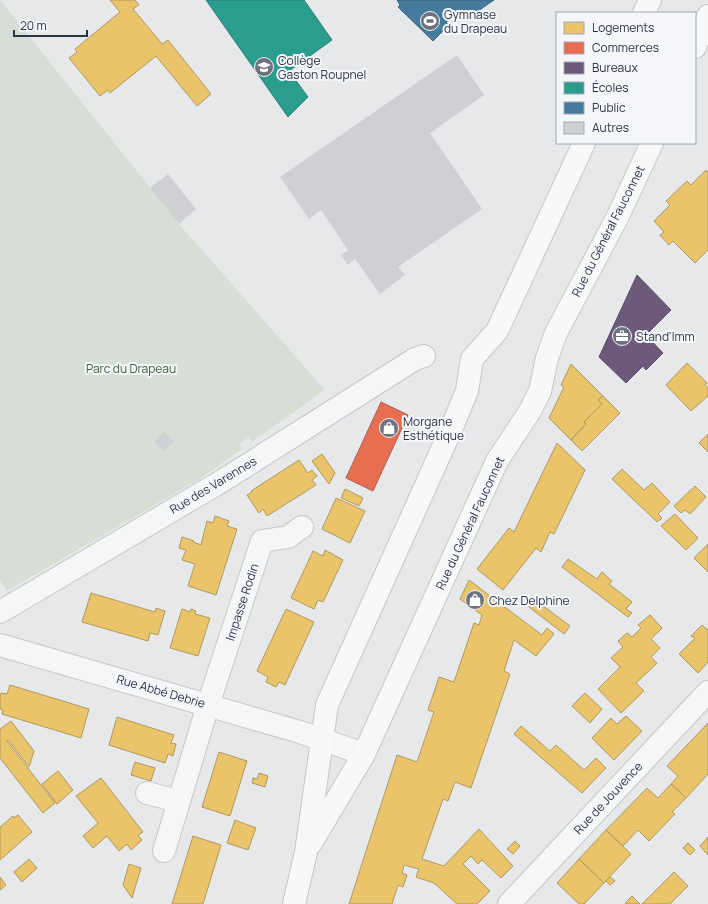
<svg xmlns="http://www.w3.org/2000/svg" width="708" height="904" font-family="Manrope,sans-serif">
<rect width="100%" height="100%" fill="#e6e8ea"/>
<path fill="#d6ded6" d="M0,0L179,224L325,390L252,442L249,437L240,444L242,449L203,477L7,591L0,580Z"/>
<g fill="#e9c46a" stroke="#b0995f">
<path d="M110,0H135L139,5L133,9L162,44L168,40L211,94L197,106L156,56L110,93L108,90L100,96L69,58L77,52L75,49L120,12Z"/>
<path d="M706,170L708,172V250L695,263L673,241L669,245L660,235L664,232L654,221L670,205L666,201L687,181L691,185Z"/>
<path d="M687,363L707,383L705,385L708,388V396L691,411L666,385Z"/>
<path d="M571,364L603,396L598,400L602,404L584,422L586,424L571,440L549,418L564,387L561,385Z"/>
<path d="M603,396L620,413L582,451L571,440L586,424L584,422L602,404L598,400Z"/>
<path d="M708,434V452L699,443Z"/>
<path d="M557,443L585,470L554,534L550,532L541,552L536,548L503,590L477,569L509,528L514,532Z"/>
<path d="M322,454L335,473L329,484L312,461Z"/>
<path d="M299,460L308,473L312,470L317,476L312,480L316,485L267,516L263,509L259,513L247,495L252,492L251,491Z"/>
<path d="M622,469L644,490L652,483L670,502L658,514L662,518L657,522L612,479Z"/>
<path d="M695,486L706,497L690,514L685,510L681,513L674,506Z"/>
<path d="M345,489L363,498L359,506L341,498Z"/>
<path d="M336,498L365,511L350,543L322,529Z"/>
<path d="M675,514L698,538L686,550L661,526Z"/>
<path d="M215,516L229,521L227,526L237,529L216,595L188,586L195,564L182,560L186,550L179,548L182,537L194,541L193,542L201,545L207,521L213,523Z"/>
<path d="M708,544V572L694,558Z"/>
<path d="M325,550L343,560L323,602L318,600L314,609L291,598L313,551L323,556Z"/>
<path d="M568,559L597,579L602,572L612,581L609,584L632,602L626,609L632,613L628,617L562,567Z"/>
<path d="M469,580L542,635L547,628L554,634L536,656L514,640L504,671L510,674L471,788L455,782L448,801L443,799L422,859L444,866L479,829L513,866L501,878L482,860L478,864L471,856L463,864L490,891L477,904H457L434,883L416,877L419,869L404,865L402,873L407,875L403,887L398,885L392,904H349L397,755L417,762L434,712L428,710L439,677L454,682L474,623L479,625L482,615L460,599Z"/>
<path d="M91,593L155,612L156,608L165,611L158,635L150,633L148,641L82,622Z"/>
<path d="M534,599L570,626L564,634L529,607Z"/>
<path d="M182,609L190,612L191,609L196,611L195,614L210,618L198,656L170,648Z"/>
<path d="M286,609L314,622L285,685L279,682L276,687L266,682L268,677L257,671Z"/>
<path d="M650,615L662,628L651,639L660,648L651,657L657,663L636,683L644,691L621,713L598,689L620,667L611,658L623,647L618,641L627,633L632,637L641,628L638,625Z"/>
<path d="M702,625L708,630V662L698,673L679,654L695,638L691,636Z"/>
<path d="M10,685L89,709L81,738L2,714L3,710L0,709V695L1,693L7,694Z"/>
<path d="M585,693L602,709L590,723L572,706Z"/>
<path d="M626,716L642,731L614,760L592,738L611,718L617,724Z"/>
<path d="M117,717L174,735L171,743L176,744L173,756L168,754L165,763L109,745Z"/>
<path d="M11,721L34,751L29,767L8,740L7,741L55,803L43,813L0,758V729Z"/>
<path d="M708,723V774L686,798L671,784L678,776L667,766Z"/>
<path d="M521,726L550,751L556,745L584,770L596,758L606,768L582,793L514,734Z"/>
<path d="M219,752L247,761L230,816L202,807Z"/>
<path d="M135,762L155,768L151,781L131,775Z"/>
<path d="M58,771L73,790L57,804L42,784Z"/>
<path d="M259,773L268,776L265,787L252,783L253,778L257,779Z"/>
<path d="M101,778L143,832L138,835L142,840L131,850L127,844L119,851L107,836L93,848L83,836L98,823L76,796Z"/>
<path d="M671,784L686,798L672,812L675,814L649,841L638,830L623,846L606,830L647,788L658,798Z"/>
<path d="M18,815L32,832L0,860V827L13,816L14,818Z"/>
<path d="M235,820L256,828L248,850L227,843Z"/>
<path d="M606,830L631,854L604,883L579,859Z"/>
<path d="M193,836L221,845L203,904H172Z"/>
<path d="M708,837V855L700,846Z"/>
<path d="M515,841L520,846L513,854L507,849Z"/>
<path d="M688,843L695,850L690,855L683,848Z"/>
<path d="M29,859L37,868L22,882L14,872Z"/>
<path d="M579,859L604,883L584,904H579L557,883Z"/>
<path d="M129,864L141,868L132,898L123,885Z"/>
<path d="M674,872L688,886L670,904H642Z"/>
<path d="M0,877L6,885L0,890Z"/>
<path d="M610,877L615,881L610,885L606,881Z"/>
<path d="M632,896L640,904H626L625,903Z"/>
</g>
<path fill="#e76f51" stroke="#af5d4d" d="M381,402L408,415L373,491L346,478Z"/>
<path fill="#6d597a" stroke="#594e6a" d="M637,275L671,310L646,335L663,353L646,370L643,366L626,383L599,357Z"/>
<path fill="#2a9d8f" stroke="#2a7e79" d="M206,0H304L332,40L289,71L308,97L288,117Z"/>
<path fill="#457b9d" stroke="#3d6683" d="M397,0H494L465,20L460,12L446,22L449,25L433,41L398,7L400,5Z"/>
<g fill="#ced0d3">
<path d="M457,55L484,95L430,133L482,209L398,267L405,275L380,294L355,259L348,265L341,255L348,250L321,210L309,219L280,177Z"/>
<path d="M168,174L196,209L179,224L150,188Z"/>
<path d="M164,432L174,441L164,451L154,442Z"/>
</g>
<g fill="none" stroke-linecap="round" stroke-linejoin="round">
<g stroke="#c4c6c8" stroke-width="24">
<g id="minor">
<path d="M0,612L222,481L415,359L424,356"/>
<path d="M0,645L300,732L364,754"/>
<path d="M147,793L178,801"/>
<path d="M164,851L208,705L262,541L288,537L302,527"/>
</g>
</g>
<g stroke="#c4c6c8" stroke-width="24">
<path id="tertiary" d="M509,904L708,692"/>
</g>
<g stroke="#c4c6c8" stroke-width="24">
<g id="secondary">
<path d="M644,13L650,0"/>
<path d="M695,47L708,16"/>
<path d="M311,843L364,754L497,461L530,411L540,391L547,358L556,333L617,218L652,143"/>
<path d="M294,904L306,852L327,705L449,434L467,391L472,359L497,331L584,143"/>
</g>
</g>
<use href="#minor" stroke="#f5f6f7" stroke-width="22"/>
<use href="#tertiary" stroke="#f5f6f7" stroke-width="22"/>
<use href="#secondary" stroke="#f8f8f8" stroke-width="22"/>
</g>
<defs>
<g id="stadium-disc" transform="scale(1)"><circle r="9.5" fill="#6c737f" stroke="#f4f6f9"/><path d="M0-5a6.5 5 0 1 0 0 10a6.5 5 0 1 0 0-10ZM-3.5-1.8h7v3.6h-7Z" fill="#fff"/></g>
<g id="school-disc" transform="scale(1)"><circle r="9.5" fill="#6c737f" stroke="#f4f6f9"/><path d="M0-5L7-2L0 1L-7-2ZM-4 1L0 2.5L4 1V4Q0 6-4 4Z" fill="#fff"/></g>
<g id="office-disc" transform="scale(1)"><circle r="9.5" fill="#6c737f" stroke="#f4f6f9"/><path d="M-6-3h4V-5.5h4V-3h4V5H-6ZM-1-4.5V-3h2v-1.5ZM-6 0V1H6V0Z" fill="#fff"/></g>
<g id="shop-disc" transform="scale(1)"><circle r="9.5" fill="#6c737f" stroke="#f4f6f9"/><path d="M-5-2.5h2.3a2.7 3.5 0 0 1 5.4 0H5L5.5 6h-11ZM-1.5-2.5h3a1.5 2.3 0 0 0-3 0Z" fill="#fff"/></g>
</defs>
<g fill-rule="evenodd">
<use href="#stadium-disc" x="430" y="21"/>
<use href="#school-disc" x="264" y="67"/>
<use href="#office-disc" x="622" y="336"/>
<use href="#shop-disc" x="389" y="428"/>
<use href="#shop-disc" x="475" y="600"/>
</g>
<g text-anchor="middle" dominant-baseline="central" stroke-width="4" stroke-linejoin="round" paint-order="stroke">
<g font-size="12" fill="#2b3445" stroke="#f4f6f9" text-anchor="start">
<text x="444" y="14">Gymnase<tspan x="444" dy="14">du Drapeau</tspan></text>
<text x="278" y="60">Collège<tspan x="278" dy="14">Gaston Roupnel</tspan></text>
<text x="636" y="336">Stand'Imm</text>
<text x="403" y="421">Morgane<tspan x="403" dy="14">Esthétique</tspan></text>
<text x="489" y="600">Chez Delphine</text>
</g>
<g font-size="12" fill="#2b3445" stroke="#f4f6f9">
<text transform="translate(608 231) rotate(-63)">Rue du Général Fauconnet</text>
<text transform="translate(213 485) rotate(-31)">Rue des Varennes</text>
<text transform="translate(470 523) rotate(-65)">Rue du Général Fauconnet</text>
<text transform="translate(242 602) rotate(-72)">Impasse Rodin</text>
<text transform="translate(161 691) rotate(16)">Rue Abbé Debrie</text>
<text transform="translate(608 798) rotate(-47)">Rue de Jouvence</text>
</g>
<g font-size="12" fill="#3f6138" stroke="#f4f6f9">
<text x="131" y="368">Parc du Drapeau</text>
</g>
</g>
<rect x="556" y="12" width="140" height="132" fill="#f4f6f9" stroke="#a4a8b1"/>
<rect x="564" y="22" width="20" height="12" fill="#e9c46a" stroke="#a4a8b1"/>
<text x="592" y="32" font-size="12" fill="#2b3445">Logements</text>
<rect x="564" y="42" width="20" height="12" fill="#e76f51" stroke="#a4a8b1"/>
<text x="592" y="52" font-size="12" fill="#2b3445">Commerces</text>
<rect x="564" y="62" width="20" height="12" fill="#6d597a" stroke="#a4a8b1"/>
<text x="592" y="72" font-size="12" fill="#2b3445">Bureaux</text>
<rect x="564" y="82" width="20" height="12" fill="#2a9d8f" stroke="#a4a8b1"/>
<text x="592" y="92" font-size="12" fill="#2b3445">Écoles</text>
<rect x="564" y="102" width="20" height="12" fill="#457b9d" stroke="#a4a8b1"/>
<text x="592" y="112" font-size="12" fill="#2b3445">Public</text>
<rect x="564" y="122" width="20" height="12" fill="#ced0d3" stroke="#a4a8b1"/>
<text x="592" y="132" font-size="12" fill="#2b3445">Autres</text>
<path d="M14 30v6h73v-6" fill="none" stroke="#2b3445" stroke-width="2"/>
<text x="20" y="30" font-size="12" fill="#2b3445" stroke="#f4f6f9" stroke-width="3" paint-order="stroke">20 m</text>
</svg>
